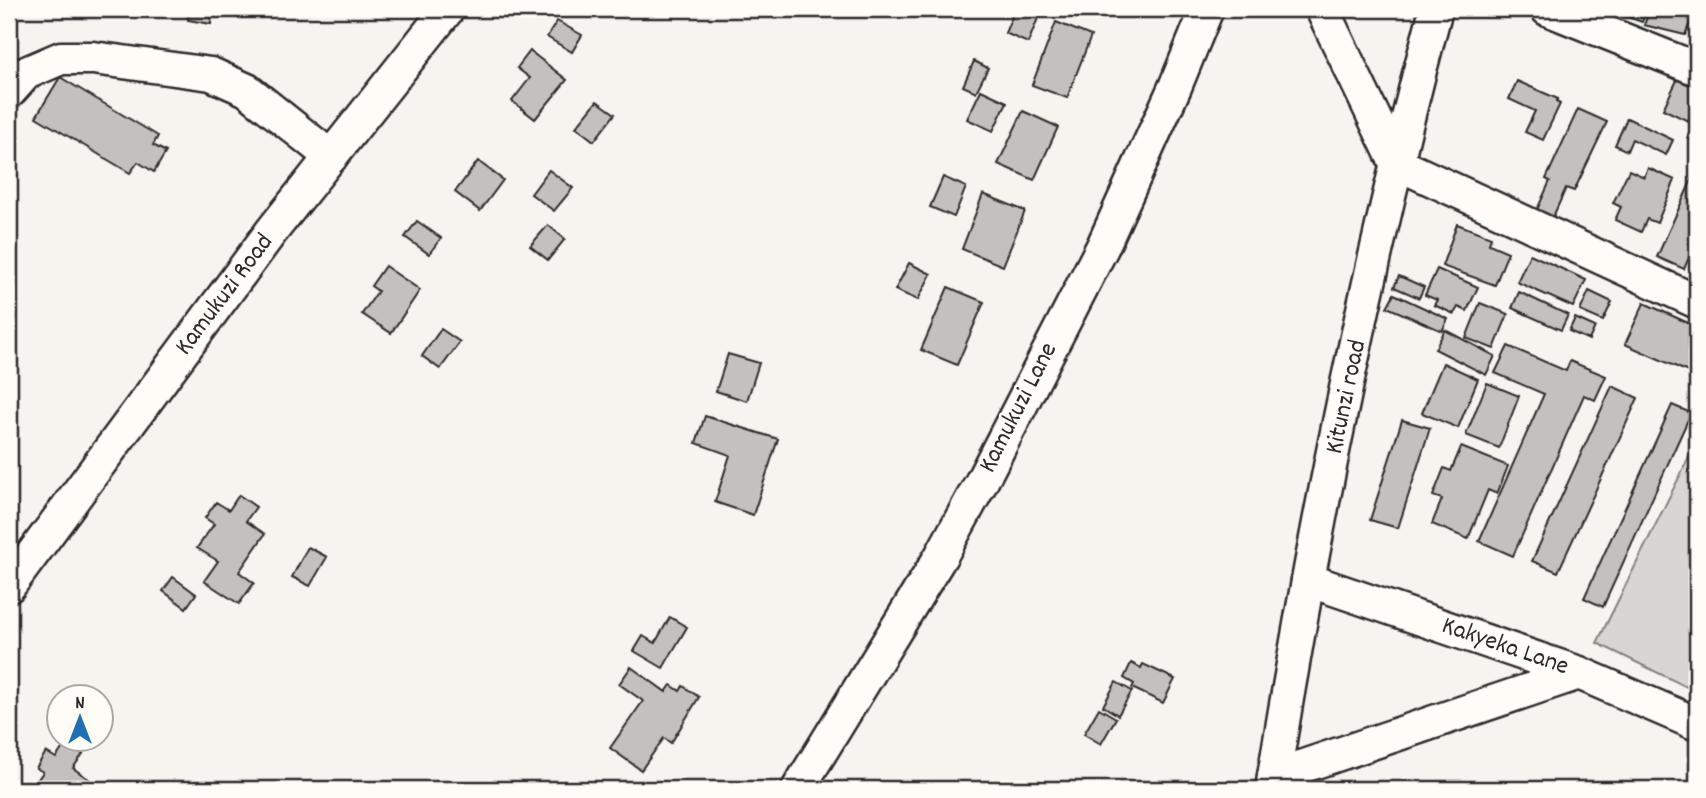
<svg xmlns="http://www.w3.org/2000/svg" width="1706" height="798" font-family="Dekko,sans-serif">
<rect width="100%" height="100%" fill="#f5f4ef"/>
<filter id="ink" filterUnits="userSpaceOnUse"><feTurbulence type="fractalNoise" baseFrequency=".0143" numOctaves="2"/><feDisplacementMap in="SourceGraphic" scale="14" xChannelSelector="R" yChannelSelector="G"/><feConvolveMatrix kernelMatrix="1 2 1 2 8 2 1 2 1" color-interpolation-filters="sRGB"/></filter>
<g filter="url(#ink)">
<path fill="#d7d6d2" stroke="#81807e" stroke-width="2" d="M1697,441V692L1597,643Z"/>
<g fill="#c2c1be" stroke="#2b2b2b" stroke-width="2">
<path d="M189,9H213L211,24L188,20Z"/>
<path d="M1015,9L1041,11L1028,43L1005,33Z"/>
<path d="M1617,9H1696L1685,35L1644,25L1649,12L1646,11L1642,22L1616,13Z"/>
<path d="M557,21L582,35L572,52L547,37Z"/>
<path d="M1056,22L1091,36L1067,98L1032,85Z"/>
<path d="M530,51L567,80L535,119L512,101L530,78L517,68Z"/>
<path d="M974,61L988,68L976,92L963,86Z"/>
<path d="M1680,74L1697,82V100L1688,121L1663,109Z"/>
<path d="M60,77L158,136L153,145L166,152L154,172L138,162L130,173L36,117Z"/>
<path d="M1517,81L1558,99L1556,102L1560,104L1543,140L1525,132L1535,111L1509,99Z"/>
<path d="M981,90L1007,102L993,131L967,119Z"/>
<path d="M597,101L615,114L594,141L576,127Z"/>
<path d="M1578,109L1607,122L1574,191L1566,188L1552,219L1536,212L1550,181L1546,179Z"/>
<path d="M1023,111L1058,127L1034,180L998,164Z"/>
<path d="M1697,115V143L1687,138Z"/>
<path d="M1627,118L1673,140L1666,155L1632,139L1627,151L1615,145Z"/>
<path d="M478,161L503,180L480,211L455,192Z"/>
<path d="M1648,168L1675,180L1657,223L1647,219L1641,232L1615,220L1621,207L1613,203L1629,170L1644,177Z"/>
<path d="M1697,168V240L1684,269L1657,257Z"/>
<path d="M549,170L573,188L554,211L531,194Z"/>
<path d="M943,177L966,187L954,217L930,207Z"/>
<path d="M983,194L1025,211L1003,266L962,249Z"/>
<path d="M417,221L441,238L429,254L405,237Z"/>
<path d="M1457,224L1491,237L1489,244L1508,252L1495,285L1442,266Z"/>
<path d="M548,225L565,239L548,260L530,246Z"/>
<path d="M1530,254L1586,280L1573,307L1517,282Z"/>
<path d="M909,263L931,274L918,300L895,290Z"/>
<path d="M385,266L420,290L391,333L362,314L378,291L371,286Z"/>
<path d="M1437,269L1478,287L1467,311L1458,307L1454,314L1434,305L1437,300L1425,295Z"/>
<path d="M1399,276L1424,287L1419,298L1394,287Z"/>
<path d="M948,287L984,302L957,365L921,350Z"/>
<path d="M1589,291L1612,302L1603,321L1580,311Z"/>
<path d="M1519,292L1568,315L1561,330L1512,308Z"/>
<path d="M1394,294L1448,319L1442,331L1387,307Z"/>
<path d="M1480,303L1508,314L1494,349L1466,338Z"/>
<path d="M1644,303L1697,327V376L1625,344Z"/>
<path d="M1575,318L1595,327L1589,340L1569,331Z"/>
<path d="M441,329L460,342L440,369L422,356Z"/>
<path d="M1445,330L1495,356L1486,375L1435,349Z"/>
<path d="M1508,346L1566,371L1570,361L1606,376L1595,400L1584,395L1513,556L1479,541L1544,394L1495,373Z"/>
<path d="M728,354L759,363L747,401L716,391Z"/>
<path d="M1443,363L1478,379L1458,428L1422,413Z"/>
<path d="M1487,383L1519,396L1499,448L1466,435Z"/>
<path d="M1612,386L1638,398L1558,572L1532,561Z"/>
<path d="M1672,405L1691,413L1603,607L1584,598Z"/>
<path d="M705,416L778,439L753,515L715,502L730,455L696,443Z"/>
<path d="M1402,420L1430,428L1398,528L1370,520Z"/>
<path d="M1461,447L1508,466L1497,494L1488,490L1468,539L1432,524L1442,499L1433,496L1444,468L1451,471Z"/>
<path d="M239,495L256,507L246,521L265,534L239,572L254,583L239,604L204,581L218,561L197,548L214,524L205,518L216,502L229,510Z"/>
<path d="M308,547L327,557L310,586L292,577Z"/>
<path d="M173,577L196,594L186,608L163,591Z"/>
<path d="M670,617L687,627L663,668L634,651L643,636L655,643Z"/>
<path d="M1131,663L1141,668L1143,664L1175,679L1163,703L1132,688L1134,684L1124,678Z"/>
<path d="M631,667L666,692L671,685L680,691L683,686L699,697L671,743L664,738L641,770L610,748L643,701L619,684Z"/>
<path d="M1116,682L1132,691L1118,715L1103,706Z"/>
<path d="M1099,708L1116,718L1101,744L1084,734Z"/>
<path d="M66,743L83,754L73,768L90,780L84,789H31L43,772L36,768L46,752L56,758Z"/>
</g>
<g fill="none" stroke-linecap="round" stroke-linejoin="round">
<g stroke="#2b2b2b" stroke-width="37">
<g id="minor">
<path d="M1322,9L1396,163L1697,302"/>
<path d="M1547,9L1697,69"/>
<path d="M9,92L26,73L61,58H93L211,74L247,90L331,157"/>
<path d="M1308,580L1579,673L1697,724"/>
<path d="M9,586L271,232L448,9"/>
<path d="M1274,776L1579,673"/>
<path d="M798,789L941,556L983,479L1103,246L1175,87L1207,9"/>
<path d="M1272,789C1314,527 1368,265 1436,9"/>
</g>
</g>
<use href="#minor" stroke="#fdfcf7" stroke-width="32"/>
</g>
</g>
<g text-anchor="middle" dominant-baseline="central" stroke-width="5" stroke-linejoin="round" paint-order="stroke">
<g font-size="26" fill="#2b2b2b" stroke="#fdfcf7">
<text transform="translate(225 295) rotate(-53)">Kamukuzi Road</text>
<text transform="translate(1347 397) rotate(-78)">Kitunzi road</text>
<text transform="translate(1019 408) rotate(-63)">Kamukuzi Lane</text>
<text transform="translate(1505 647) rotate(19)">Kakyeka Lane</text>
</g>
</g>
<rect width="1706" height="798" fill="none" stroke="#fdfcf7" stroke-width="35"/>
<rect x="18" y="18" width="1671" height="763" fill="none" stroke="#2b2b2b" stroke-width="2.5" filter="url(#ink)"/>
<g transform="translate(80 718)"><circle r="33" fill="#fdfcf7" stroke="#a9a8a5" stroke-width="2"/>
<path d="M0-5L12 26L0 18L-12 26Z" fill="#1f6fb2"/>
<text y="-10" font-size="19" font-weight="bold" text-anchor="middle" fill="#2b2b2b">N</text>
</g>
</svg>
